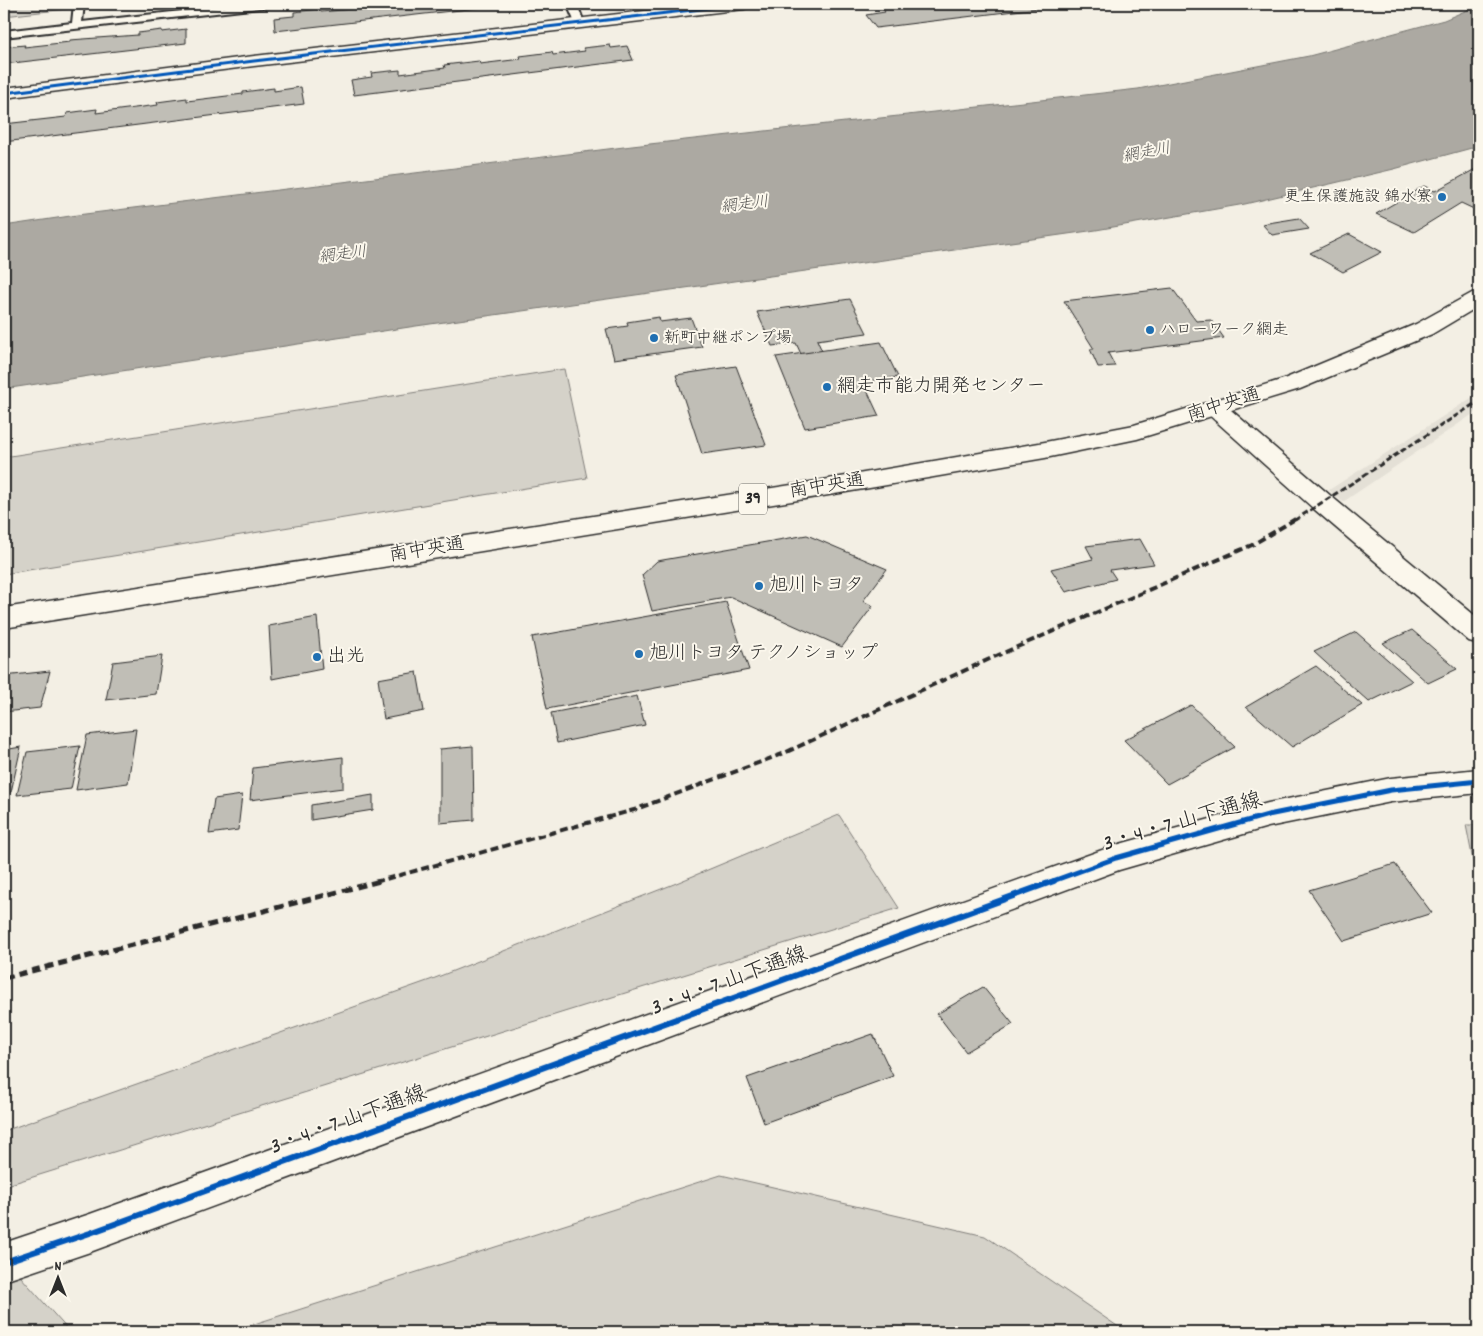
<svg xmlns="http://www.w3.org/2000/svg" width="1483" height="1336" font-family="Dekko,'Klee One',sans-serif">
<rect width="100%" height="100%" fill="#f3efe4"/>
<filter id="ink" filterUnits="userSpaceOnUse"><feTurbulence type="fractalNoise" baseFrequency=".02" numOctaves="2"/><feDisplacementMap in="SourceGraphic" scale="10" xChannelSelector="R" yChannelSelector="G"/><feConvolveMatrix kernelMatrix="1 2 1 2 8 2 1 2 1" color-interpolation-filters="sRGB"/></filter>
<g filter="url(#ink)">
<path fill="#e4e0d6" d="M1479,393V410L1343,502L1329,490Z"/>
<g fill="#d5d2c9" stroke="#807e7a">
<path d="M4,4H67V9L4,16Z"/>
<path d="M564,369L587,478L4,574V457Z"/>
<path d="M839,815L899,908L4,1186V1131L430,980L674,884Z"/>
<path d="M1466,825H1479V891Z"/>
<path d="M721,1175L985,1236L1126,1332H229Z"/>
<path d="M4,1258L70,1332H4Z"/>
</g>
<path fill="#aca9a2" stroke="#787772" d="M1479,5V146L1394,169L1245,204L1096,230L416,326L4,389V226L77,215L632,146L1138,89L1309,56L1444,20Z"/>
<g fill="#c0beb6" stroke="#2b2b2b">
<path d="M374,4H513L275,31L274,18L294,16V12L320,9L321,12L363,8V5Z"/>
<path d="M948,4H1071L876,28L866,15L885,12L883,9L907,6L910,9Z"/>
<path d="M186,29V43L4,64V47L25,45L24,47L70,42V40L138,35V33L162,30V32Z"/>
<path d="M610,45L611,48L627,46L633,60L354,95L351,80L372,77L371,73L400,70V74L445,68L444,65L479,61L480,64L521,59L520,56L552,52L553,55L585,51L583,48Z"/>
<path d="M301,87L304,104L4,142V124L66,117L67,113L97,109L96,113L158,105L157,102L187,98V101L243,94V92L274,88V91Z"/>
<path d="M1479,167V210L1478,211L1461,203L1414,232L1376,214L1424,186L1435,191Z"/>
<path d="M1299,218L1309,229L1272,235L1262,224Z"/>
<path d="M1349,234L1382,252L1343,272L1310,253Z"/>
<path d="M1172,288L1196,321L1211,320L1224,338L1108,353L1115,366L1098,367L1090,349H1094L1064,301Z"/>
<path d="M850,299L867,333L817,340L822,351L801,354L796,343L772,346L757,312Z"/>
<path d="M659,317L660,322L691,318L702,347L614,359L606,329L628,326L627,322Z"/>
<path d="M881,342L898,377L863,382L879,416L805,428L776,357Z"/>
<path d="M736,366L766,445L702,454L676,375Z"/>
<path d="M807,535L887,569L863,601L873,606L842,647L731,597L652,611L642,575L657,561Z"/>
<path d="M1140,539L1154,564L1110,570L1116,579L1066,592L1051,569L1093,559L1086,546Z"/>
<path d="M726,602L749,670L547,709L532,637Z"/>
<path d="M317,617L322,669L272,679L269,626Z"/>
<path d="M1412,630L1457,669L1428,683L1383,643Z"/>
<path d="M1356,632L1412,681L1369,702L1314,652Z"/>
<path d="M162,656L156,694L106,700L113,662Z"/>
<path d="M1316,666L1362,705L1292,747L1246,707Z"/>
<path d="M50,671L40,708L4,712V676Z"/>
<path d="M417,672L424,711L384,719L378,679Z"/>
<path d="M637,696L645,725L557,743L551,713Z"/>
<path d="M1191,705L1235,747L1167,784L1124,740Z"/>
<path d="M136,729L128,783L76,790L87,735Z"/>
<path d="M80,746L71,789L17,795L27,752Z"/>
<path d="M473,746L474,820L440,823V749Z"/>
<path d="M21,747L11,792H4V750Z"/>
<path d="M343,757V788L250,800L253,768Z"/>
<path d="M242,795L238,830L209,834L214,799Z"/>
<path d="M373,795V810L311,820V805Z"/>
<path d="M1395,864L1432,913L1344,941L1309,890Z"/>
<path d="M983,987L1013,1024L966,1052L937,1014Z"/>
<path d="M873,1034L893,1076L764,1123L747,1078Z"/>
</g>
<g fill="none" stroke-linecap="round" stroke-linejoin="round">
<g stroke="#2b2b2b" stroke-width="4">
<g id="service">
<path d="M74,4H84L82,22L245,4H273L268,7L4,37V31L72,23Z"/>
<path d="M567,4H577L584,23L582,25H576Z"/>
</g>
</g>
<g stroke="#2b2b2b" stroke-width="3">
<g id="minor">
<path d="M705,4H752L750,7L744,9L254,66L4,98V88L254,56Z"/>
<path d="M1216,402L1224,404L1332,497L1479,619V644L1469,641L1314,509L1208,414L1205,409L1208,404Z"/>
</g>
</g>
<g stroke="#2b2b2b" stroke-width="3">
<path id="tertiary" d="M1479,769V793L1391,802L1268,827L1119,870L90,1252L4,1281V1243L90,1214L1116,845L1268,803L1391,778Z"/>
</g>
<g stroke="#2b2b2b" stroke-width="3">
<path id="trunk" d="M1479,291V306L1432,334L1300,389L1137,439L1045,458L817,497L4,628V608L817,481L1045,442L1134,425L1284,379L1416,324L1472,293Z"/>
</g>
<use href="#service" fill="#fbf7ec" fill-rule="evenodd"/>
<use href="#minor" fill="#fbf7ec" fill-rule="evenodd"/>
<use href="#tertiary" fill="#fbf7ec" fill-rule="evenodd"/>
<use href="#trunk" fill="#fbf7ec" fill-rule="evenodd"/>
<path stroke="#2b2b2b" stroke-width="3" stroke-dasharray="6 3" stroke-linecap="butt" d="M1295,520L1479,401"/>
<path stroke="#2b2b2b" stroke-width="4" stroke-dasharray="8 4" stroke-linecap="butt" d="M375,882L634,810L782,754L994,657L1252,545L1297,518"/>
<path stroke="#2b2b2b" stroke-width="5" stroke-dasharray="9 5" stroke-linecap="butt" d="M4,978L380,881"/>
<g stroke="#fbf7ec" stroke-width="5">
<path id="cycleway-far2" d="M4,93L254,61L744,4"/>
</g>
<g stroke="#fbf7ec" stroke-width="8">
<path id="cycleway-far1" d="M1050,882L1116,858L1268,815L1391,790L1479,781"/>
</g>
<g stroke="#fbf7ec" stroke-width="9">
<path id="cycleway" d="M4,1262L90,1233L1054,881"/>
</g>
<use href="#cycleway-far2" stroke="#0057b8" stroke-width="3"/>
<use href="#cycleway-far1" stroke="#0057b8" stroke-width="5"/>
<use href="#cycleway" stroke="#0057b8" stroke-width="6"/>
</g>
</g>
<g fill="#1f6fb2" stroke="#fbf7ec" stroke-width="2">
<circle cx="1442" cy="197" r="5"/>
<circle cx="1150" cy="330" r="5"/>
<circle cx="654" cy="338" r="5"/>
<circle cx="827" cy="387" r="5"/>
<circle cx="759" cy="586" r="5"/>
<circle cx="639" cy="654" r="5"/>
<circle cx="317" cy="657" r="5"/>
</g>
<g text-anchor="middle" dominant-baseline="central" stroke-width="4" stroke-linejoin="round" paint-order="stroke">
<g font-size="16" font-style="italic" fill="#585755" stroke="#fbf7ec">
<text transform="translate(1147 153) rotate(-11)">網走川</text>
<text transform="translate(745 205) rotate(-7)">網走川</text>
<text transform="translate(343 255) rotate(-7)">網走川</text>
</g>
<g font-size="16" fill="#2b2b2b" stroke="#fbf7ec" text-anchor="start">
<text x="1432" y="197" text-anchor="end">更生保護施設 錦水寮</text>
<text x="1160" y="330">ハローワーク網走</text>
<text x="664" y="338">新町中継ポンプ場</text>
</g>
<rect fill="#fbf7ec" stroke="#696865" stroke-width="1" x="739" y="483.5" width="28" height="31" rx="4"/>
<g font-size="18" font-weight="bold" fill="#2b2b2b">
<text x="753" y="499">39</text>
</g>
<g font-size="19" fill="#2b2b2b" stroke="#fbf7ec" text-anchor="start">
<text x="837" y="387">網走市能力開発センター</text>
<text x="769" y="586">旭川トヨタ</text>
<text x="649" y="654">旭川トヨタ テクノショップ</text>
<text x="327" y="657">出光</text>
</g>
<g font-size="19" fill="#2b2b2b" stroke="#fbf7ec">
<text transform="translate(1224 406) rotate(-17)">南中央通</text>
<text transform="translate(827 487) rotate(-9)">南中央通</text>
<text transform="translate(427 551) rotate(-9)">南中央通</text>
</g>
<g font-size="22" fill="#2b2b2b" stroke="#fbf7ec">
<text transform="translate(1183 823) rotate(-16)">3・4・7 山下通線</text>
<text transform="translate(730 982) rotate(-20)">3・4・7 山下通線</text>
<text transform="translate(349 1121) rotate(-20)">3・4・7 山下通線</text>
</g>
</g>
<rect width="1483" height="1336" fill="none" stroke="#fbf7ec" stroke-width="20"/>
<rect x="10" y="10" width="1463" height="1316" fill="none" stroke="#2b2b2b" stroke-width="2" filter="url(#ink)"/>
<g transform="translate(58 1278)" stroke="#fbf7ec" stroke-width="4" paint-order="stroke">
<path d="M0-4L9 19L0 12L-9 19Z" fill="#2b2b2b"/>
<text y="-8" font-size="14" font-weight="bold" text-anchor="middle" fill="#2b2b2b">N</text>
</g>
</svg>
